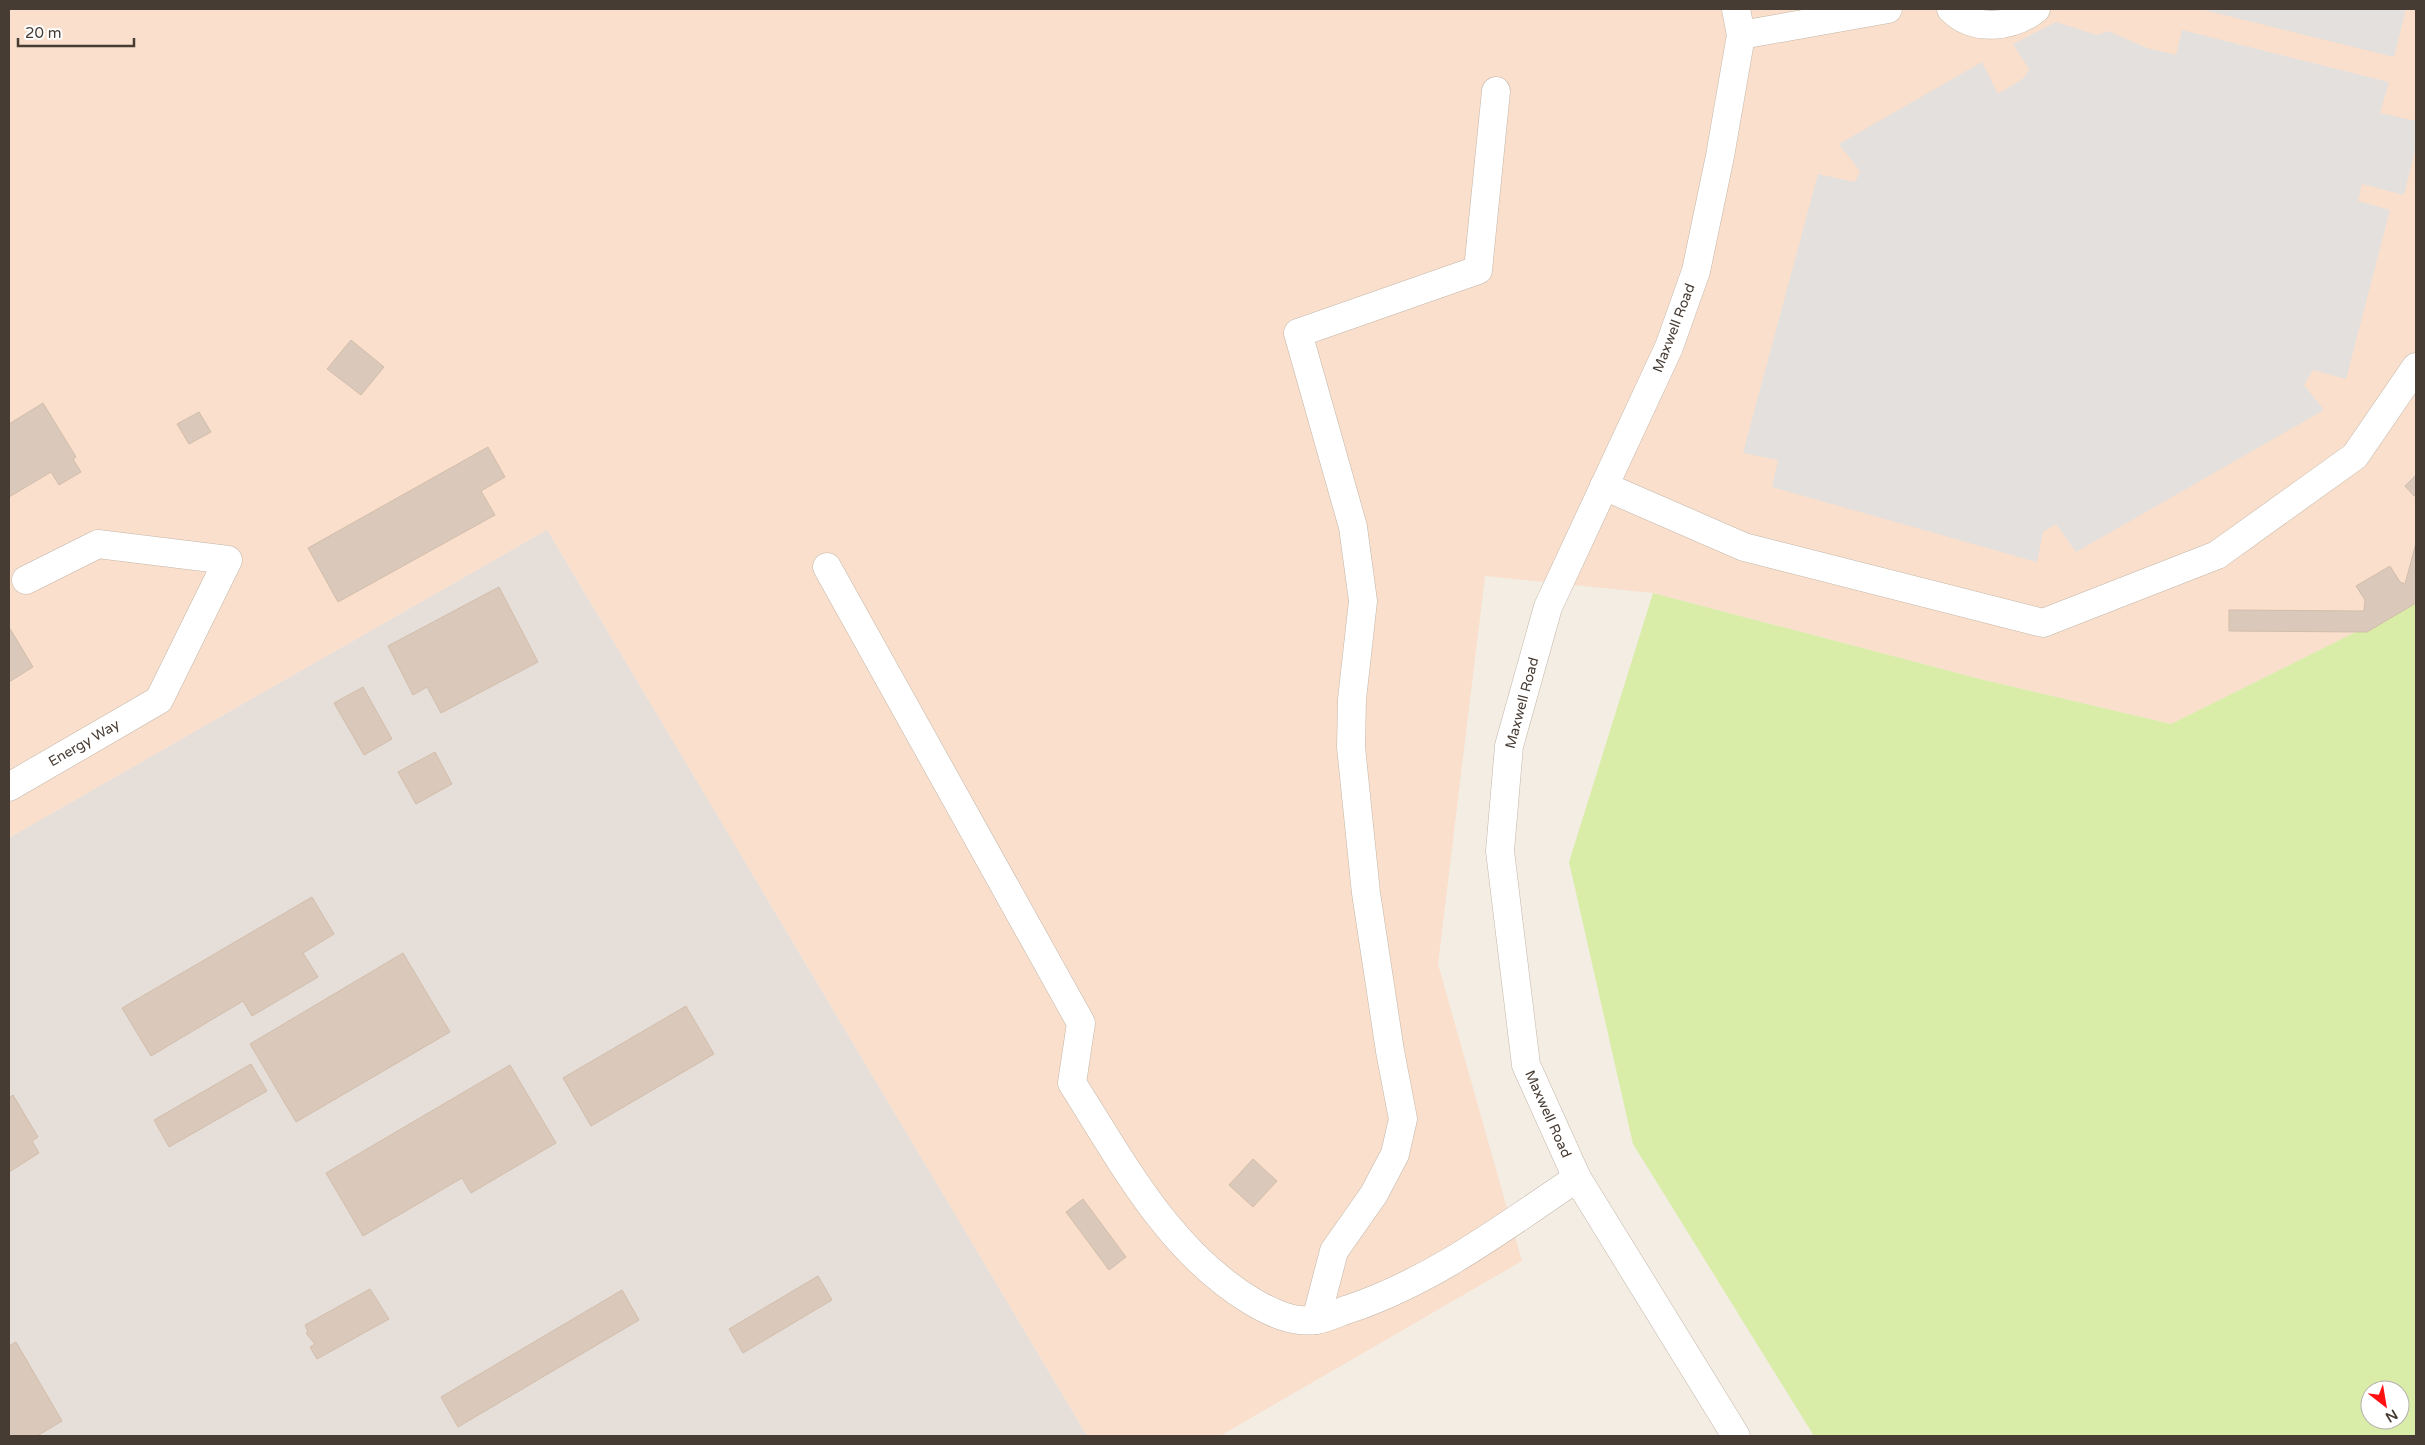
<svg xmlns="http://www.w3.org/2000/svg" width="2425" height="1445" font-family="'Varela Round',sans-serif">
<rect width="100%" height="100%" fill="#f4ede4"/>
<path fill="#f9dfcc" d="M9,9H2416V602L2171,724L1980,679L1653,593L1485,576L1438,964L1522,1261L1220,1436H1087L547,530L9,838Z"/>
<path fill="#e6ded9" d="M547,530L1087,1436H9V838Z"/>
<path fill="#d9eda8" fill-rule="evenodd" d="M1653,593L1980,679L2171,724L2416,602V1436H1814L1633,1144L1569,862ZM2370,1390H2400V1420H2370Z"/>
<g fill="#e4e0dd">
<path d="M2200,9H2406L2394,57Z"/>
<path d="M2056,22L2097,35L2108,31L2147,48L2176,55L2182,30L2389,82L2380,113L2416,121V146L2404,195L2362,184L2358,201L2390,210L2346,379L2313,370L2304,385L2324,410L2076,552L2056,524L2043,532L2037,562L1772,487L1778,460L1743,453L1818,174L1855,182L1860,171L1839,144L1982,62L1998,94L2024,78L2029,69L2013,44Z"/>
</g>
<g fill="#dac9bb" stroke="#d2bdaa">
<path d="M351,340L384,367L361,395L327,369Z"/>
<path d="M43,403L76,457L73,459L81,472L59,485L51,472L9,497V424Z"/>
<path d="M199,412L211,432L189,444L177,424Z"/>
<path d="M488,447L505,477L481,491L495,515L338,602L308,548Z"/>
<path d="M2416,475V495L2414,496L2405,486Z"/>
<path d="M2416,543V603L2367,632L2229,631V610L2364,611L2365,600L2356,586L2390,566L2400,582L2405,584Z"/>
<path d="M499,587L538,662L441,713L427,687L413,695L388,646Z"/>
<path d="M9,627L33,667L9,682Z"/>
<path d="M363,687L392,739L364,755L334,703Z"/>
<path d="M435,752L452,784L416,804L398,772Z"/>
<path d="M312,897L334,934L303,953L318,977L252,1016L243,1001L151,1056L122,1008Z"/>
<path d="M403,953L450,1032L296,1122L250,1044Z"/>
<path d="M686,1006L714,1054L591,1126L563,1078Z"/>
<path d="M251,1064L267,1091L169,1147L154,1120Z"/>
<path d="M510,1065L556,1143L471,1193L462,1178L363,1236L326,1173Z"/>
<path d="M13,1095L38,1137L32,1141L39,1153L9,1172V1098Z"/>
<path d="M1253,1159L1277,1181L1253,1207L1229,1185Z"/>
<path d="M1083,1199L1126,1257L1109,1270L1066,1212Z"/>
<path d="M818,1276L832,1300L743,1353L729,1329Z"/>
<path d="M370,1289L389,1319L317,1359L310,1347L315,1344L306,1333L308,1332L305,1325Z"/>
<path d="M622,1290L639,1320L458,1427L441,1397Z"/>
<path d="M16,1342L62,1421L37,1436H9V1346Z"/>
</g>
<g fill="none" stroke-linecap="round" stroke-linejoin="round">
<g stroke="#c3b6a8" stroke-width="29">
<g id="minor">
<path d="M1736,9L1741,35L1720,156L1696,271L1669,347L1548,607L1509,746L1500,851L1526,1065L1577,1178L1736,1436"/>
<path d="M1951,9C1974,32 2012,28 2036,9"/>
<path d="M1741,35L1888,9"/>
<path d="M1604,486L1744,547L2043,623L2217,555L2355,456L2416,367"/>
<path d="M827,567L1081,1023L1072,1083C1123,1163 1169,1252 1253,1302C1272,1313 1293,1323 1316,1320C1328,1318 1341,1311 1352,1308C1436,1279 1504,1227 1577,1178"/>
<path d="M9,787L159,700L228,560L98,544L26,580"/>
<path d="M1316,1320L1334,1251L1374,1194L1395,1154L1403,1119L1390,1051L1366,893L1351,747L1352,699L1363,601L1353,527L1298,333L1478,270L1496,91"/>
</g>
</g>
<use href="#minor" stroke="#fff" stroke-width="28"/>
</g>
<g text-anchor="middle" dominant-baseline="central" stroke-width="4.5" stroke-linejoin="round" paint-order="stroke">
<g font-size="14" fill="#473c33" stroke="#fff">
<text transform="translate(1674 328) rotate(-69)">Maxwell Road</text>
<text transform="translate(1522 703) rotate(-75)">Maxwell Road</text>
<text transform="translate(84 743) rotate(-30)">Energy Way</text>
<text transform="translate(1548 1114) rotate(66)">Maxwell Road</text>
</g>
</g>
<rect width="2425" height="1445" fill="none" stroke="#473c33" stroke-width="20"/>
<g transform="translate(2385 1405) rotate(149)"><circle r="24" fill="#ffffff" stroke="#b5b1ad"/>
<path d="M0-4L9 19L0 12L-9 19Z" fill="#ff1011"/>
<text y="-8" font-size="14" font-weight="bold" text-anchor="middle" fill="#473c33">N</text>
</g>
<path d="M18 38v8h116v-8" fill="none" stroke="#473c33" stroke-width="2.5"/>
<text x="25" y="38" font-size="15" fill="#473c33" stroke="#ffffff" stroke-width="4" paint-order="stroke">20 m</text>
</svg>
